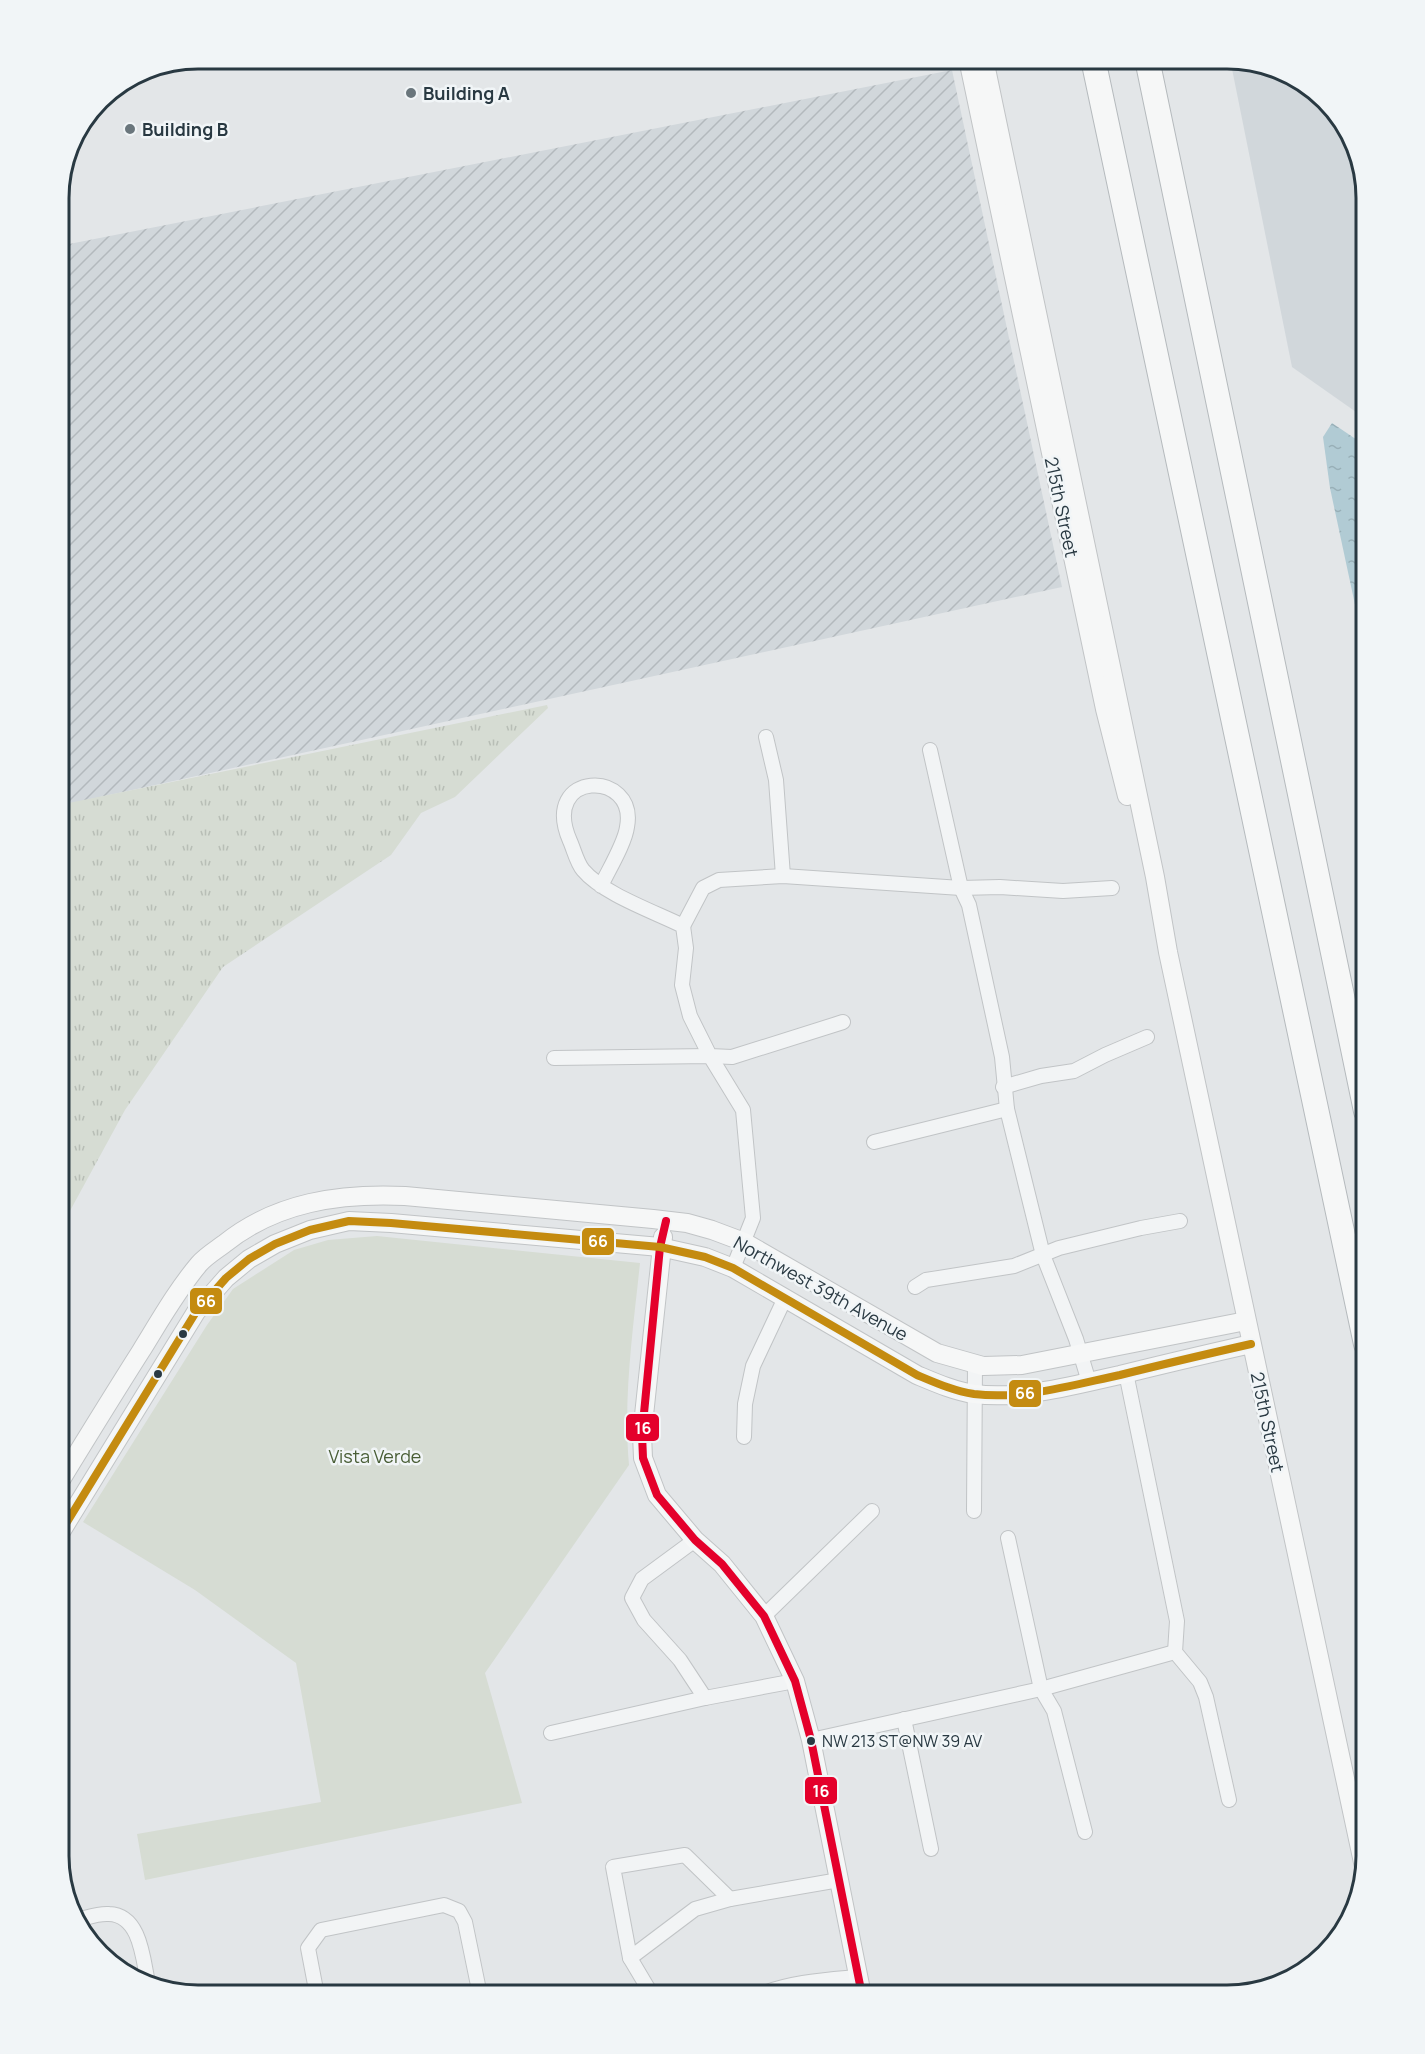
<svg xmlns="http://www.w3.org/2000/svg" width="1425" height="2054" font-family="Manrope,sans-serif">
<defs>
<pattern id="industrial-furrows" width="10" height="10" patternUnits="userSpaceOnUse" patternTransform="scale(1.5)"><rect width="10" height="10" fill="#d1d7db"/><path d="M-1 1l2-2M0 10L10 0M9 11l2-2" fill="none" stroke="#b3b9bd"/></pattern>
<pattern id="grass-tufts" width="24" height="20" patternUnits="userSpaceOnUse" patternTransform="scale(1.5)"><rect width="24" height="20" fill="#d6dcd3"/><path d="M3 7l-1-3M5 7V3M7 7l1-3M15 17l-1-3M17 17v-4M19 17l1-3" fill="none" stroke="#b8beb6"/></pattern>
<pattern id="water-ripples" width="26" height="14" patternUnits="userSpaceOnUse" patternTransform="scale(1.5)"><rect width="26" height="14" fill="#b1cbd4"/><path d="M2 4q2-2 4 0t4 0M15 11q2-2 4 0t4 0" fill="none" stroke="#98afb7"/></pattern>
</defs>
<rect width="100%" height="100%" fill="#e3e6e8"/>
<path fill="#d1d7db" d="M1230,59H1236L1304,82L1348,128L1366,198V419L1292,367Z"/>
<path fill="url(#industrial-furrows)" d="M952,70L1062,587L59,806V246Z"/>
<path fill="url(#grass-tufts)" d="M547,705L548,708L455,797L421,813L391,855L223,967L125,1110L59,1231V805Z"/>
<path fill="#d6dcd3" d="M377,1236L640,1263C633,1330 623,1398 629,1465L485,1673L522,1803L145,1880L137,1834L321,1802L296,1663L195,1590L83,1522L207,1325L233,1289L294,1250L328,1240Z"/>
<path fill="url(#water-ripples)" d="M1332,423L1366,446V656L1330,488L1323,437Z"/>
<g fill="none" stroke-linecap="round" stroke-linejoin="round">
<g stroke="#c1c4c6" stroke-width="16">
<g id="street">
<path d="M766,737L776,780L783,876"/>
<path d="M930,750L961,888L969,905L1002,1057L1007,1109L1043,1255L1076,1339L1089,1382"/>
<path d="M601,886C608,871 625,843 627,827C638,769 539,770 570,841C574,850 577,863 583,870C603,894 655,912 683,926L686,948L682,985L690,1016L710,1056L732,1057L843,1022"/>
<path d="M683,926L703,888L719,880L783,876L961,888L1000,887L1063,891L1112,888"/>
<path d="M554,1058L710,1056L743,1110L753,1218L733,1268"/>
<path d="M1003,1087L1041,1076L1074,1071L1105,1055L1147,1037"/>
<path d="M874,1142L1007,1109"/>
<path d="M915,1287L926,1280L1014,1266L1059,1248L1141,1228L1180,1221"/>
<path d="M1126,1373L1177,1621L1175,1652L1200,1682L1206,1697L1229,1800"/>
<path d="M744,1437L745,1404L753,1366L785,1298"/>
<path d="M974,1511L975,1364"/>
<path d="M1008,1538L1041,1689L1054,1711L1085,1832"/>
<path d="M695,1540L642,1579L632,1598L644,1620L680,1660L705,1698"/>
<path d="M764,1616L872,1511"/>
<path d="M904,1719L931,1849"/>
<path d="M551,1733L705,1698L795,1681"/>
<path d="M811,1740L1041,1689L1175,1652"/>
<path d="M685,1855L730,1899L695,1909L630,1958L613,1867Z"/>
<path d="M730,1899L839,1880"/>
<path d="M76,1920C86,1918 98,1913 109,1914C141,1915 143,1960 148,1983"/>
<path d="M630,1958L652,1995"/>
<path d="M317,1995L308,1948L321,1930L444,1905L459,1911L465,1922L480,1995"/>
<path d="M759,1995C790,1982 825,1980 858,1977"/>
</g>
</g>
<g stroke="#c1c4c6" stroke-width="20">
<g id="secondary">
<path d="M968,59L1105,709L1127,796"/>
<path d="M984,59L1155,877L1168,952L1364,1867"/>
<path d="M663,1237L642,1434L643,1458L657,1495L695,1540L722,1564L764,1616L795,1681L811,1740L862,1995"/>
<path d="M59,1483C86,1439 113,1395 141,1351C159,1322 177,1290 199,1264C206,1256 216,1250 224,1244C276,1202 340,1193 405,1196L653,1219L687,1223L712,1230L744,1242L937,1353L983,1366L1022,1365L1246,1321"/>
<path d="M59,1535L196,1312L226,1278L249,1259L275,1244L310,1230L349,1221L391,1223L660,1247L705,1257L733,1268L917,1375C936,1383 954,1391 974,1394C1023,1400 1073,1385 1120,1375C1164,1364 1207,1354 1251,1344"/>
</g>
</g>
<g stroke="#b5babd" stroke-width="26">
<g id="highway">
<path d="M1093,59L1366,1344"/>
<path d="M1147,59L1366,1111"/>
</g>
</g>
<use href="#street" stroke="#f2f4f5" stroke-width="14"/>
<use href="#secondary" stroke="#f6f7f7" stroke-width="18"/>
<use href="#highway" stroke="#f6f7f7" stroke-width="24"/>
<g stroke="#f1f5f7" stroke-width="12">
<path id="bus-1" d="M666,1221L660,1247L642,1434L643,1458L657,1495L695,1540L722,1564L764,1616L795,1681L811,1740L862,1995"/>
</g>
<g stroke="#f1f5f7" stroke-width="12">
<path id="bus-2" d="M59,1535L196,1312L226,1278L249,1259L275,1244L310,1230L349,1221L391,1223L660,1247L705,1257L733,1268L917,1375C936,1383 954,1391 974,1394C1023,1400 1073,1385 1120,1375C1164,1364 1207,1354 1251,1344"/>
</g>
<use href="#bus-1" stroke="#e4002b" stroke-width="8"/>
<use href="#bus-2" stroke="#c48b10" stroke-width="8"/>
</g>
<g fill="#6a767c" stroke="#f1f5f7" stroke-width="2">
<circle cx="411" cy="93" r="6"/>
<circle cx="130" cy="129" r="6"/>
</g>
<g fill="#293942" stroke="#f1f5f7" stroke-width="2">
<circle cx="183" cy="1334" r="5"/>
<circle cx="158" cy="1374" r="5"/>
<circle cx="811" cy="1741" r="5"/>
</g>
<g text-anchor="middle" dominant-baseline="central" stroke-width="5" stroke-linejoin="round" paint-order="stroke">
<g font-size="16" fill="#293942" stroke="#f1f5f7" text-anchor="start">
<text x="822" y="1741">NW 213 ST@NW 39 AV</text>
</g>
<g font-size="18" font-weight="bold" fill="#293942" stroke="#f1f5f7" text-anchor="start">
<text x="423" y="93">Building A</text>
<text x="142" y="129">Building B</text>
</g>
<g font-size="18" fill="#293942" stroke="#f1f5f7">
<text transform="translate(1062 507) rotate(78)">215th Street</text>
<text transform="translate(821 1288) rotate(29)">Northwest 39th Avenue</text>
<text transform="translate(1268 1422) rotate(78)">215th Street</text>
</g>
<g font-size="18" fill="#495e36" stroke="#f1f5f7">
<text x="375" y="1456">Vista Verde</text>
</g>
</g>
<path d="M0 0H1425V2054H0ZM198 69H1227A129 129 0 0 1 1356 198V1856A129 129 0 0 1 1227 1985H198A129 129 0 0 1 69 1856V198A129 129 0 0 1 198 69Z" fill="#f1f5f7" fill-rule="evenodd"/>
<path fill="none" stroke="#293942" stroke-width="3" d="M198 69H1227A129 129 0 0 1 1356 198V1856A129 129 0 0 1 1227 1985H198A129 129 0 0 1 69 1856V198A129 129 0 0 1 198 69Z"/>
<g stroke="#f1f5f7" stroke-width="2">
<rect x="581" y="1227" width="34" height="29" rx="6" fill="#c48b10"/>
<rect x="189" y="1287" width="34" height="28" rx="6" fill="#c48b10"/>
<rect x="1008" y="1379" width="34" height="29" rx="6" fill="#c48b10"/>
<rect x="625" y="1413" width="35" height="29" rx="6" fill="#e4002b"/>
<rect x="804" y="1776" width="34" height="29" rx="6" fill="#e4002b"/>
</g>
<g font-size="16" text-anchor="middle" font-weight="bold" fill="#fff">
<text x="598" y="1247">66</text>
<text x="206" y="1307">66</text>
<text x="1025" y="1399">66</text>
<text x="643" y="1434">16</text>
<text x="821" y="1797">16</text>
</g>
</svg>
